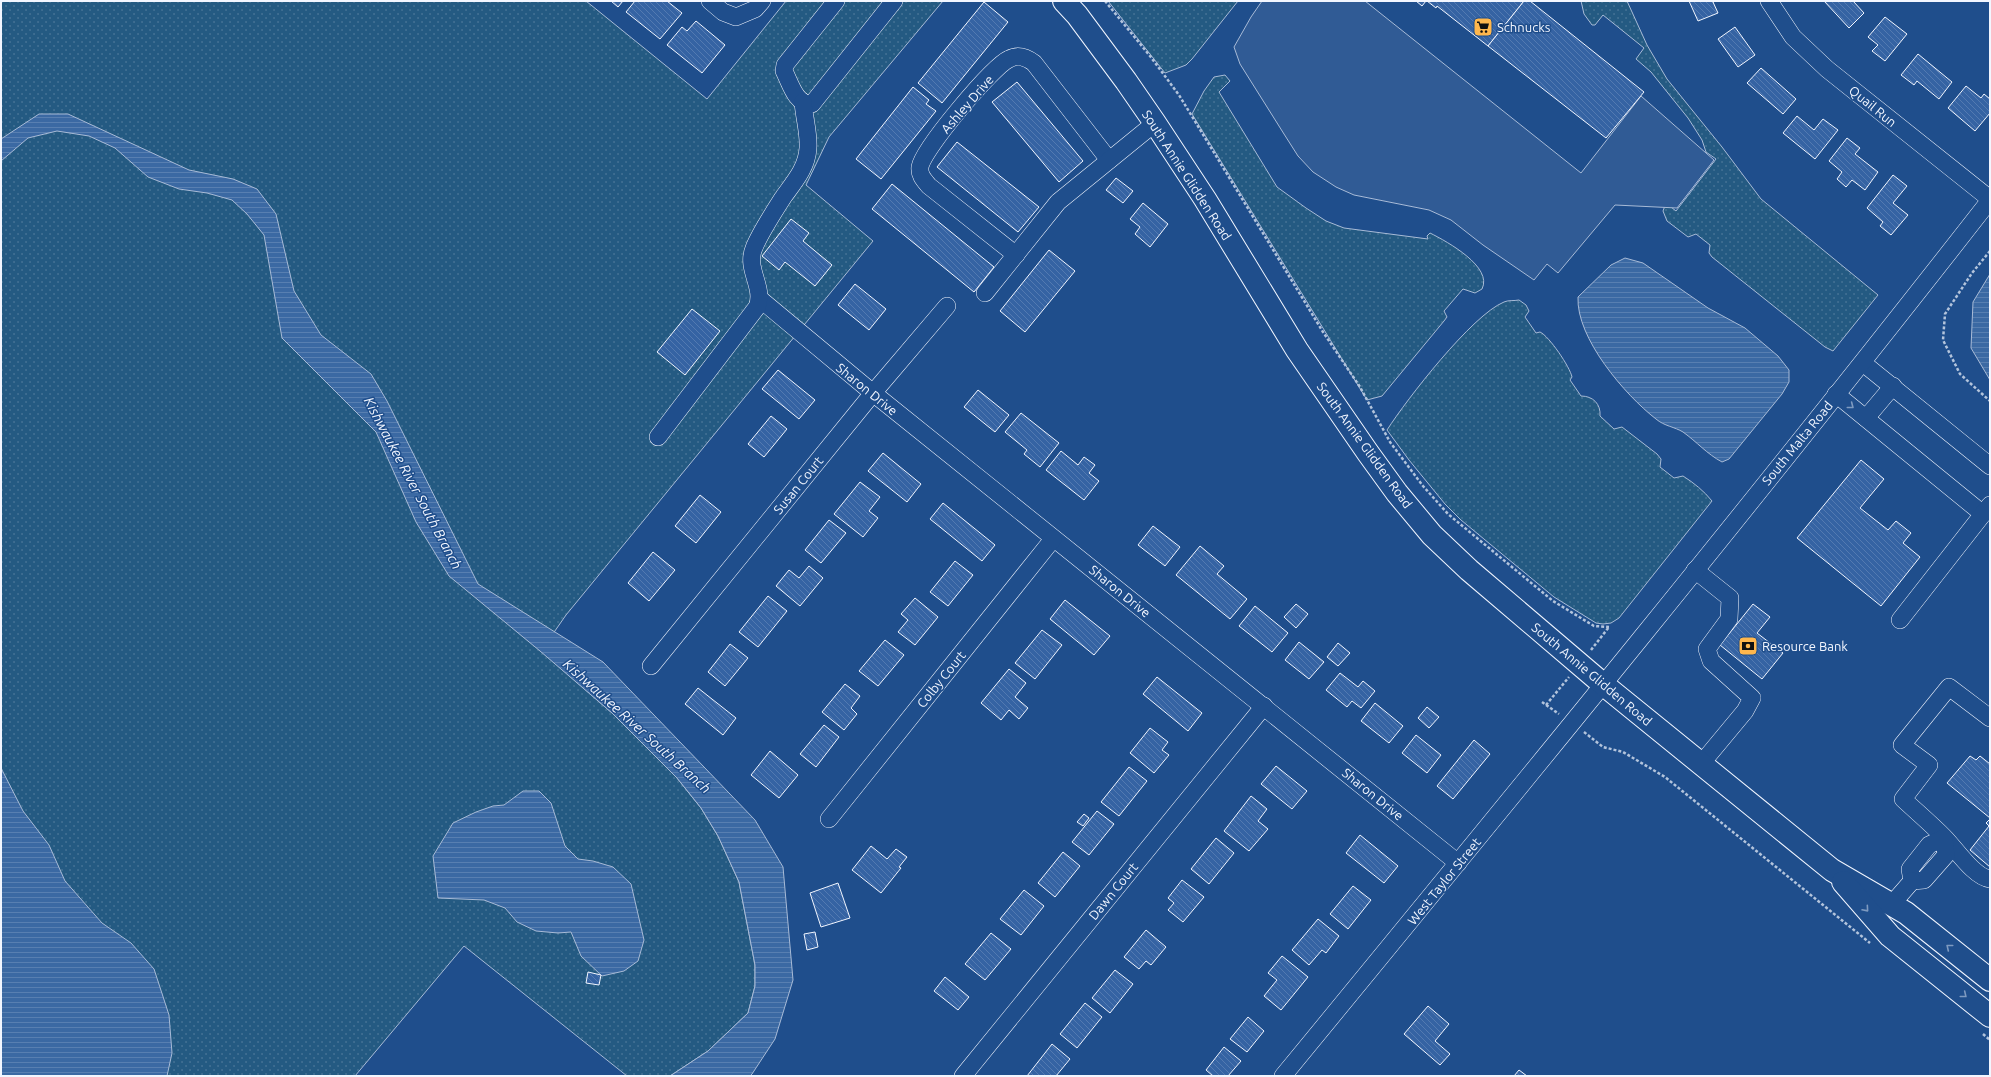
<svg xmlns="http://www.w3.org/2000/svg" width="1991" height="1077" font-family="Ubuntu,sans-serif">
<defs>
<pattern id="green-dots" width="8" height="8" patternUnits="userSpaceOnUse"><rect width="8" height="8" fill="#245a82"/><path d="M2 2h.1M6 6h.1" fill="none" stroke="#447295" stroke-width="1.8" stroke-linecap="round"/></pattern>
<pattern id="water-rules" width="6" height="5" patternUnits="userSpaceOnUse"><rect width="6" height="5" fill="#3b69a3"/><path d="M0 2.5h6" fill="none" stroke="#587fb1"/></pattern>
<pattern id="building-back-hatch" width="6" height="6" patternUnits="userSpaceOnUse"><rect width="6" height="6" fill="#3563a3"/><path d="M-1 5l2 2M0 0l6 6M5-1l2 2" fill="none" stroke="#537ab1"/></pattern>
</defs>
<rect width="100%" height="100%" fill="#1f4e8c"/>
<g fill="url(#green-dots)" stroke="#a8bbd7">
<path d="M1,1H586L707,99L786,1H943L829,137L806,185L873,241L566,615L541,651L612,713L677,778L701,808L718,836L739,882L755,965V986L748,1013L708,1051L670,1076H627L464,946L355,1076H1Z"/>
<path d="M1108,1H1238L1192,59L1186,65L1165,73Z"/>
<path d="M1581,1H1627L1647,45L1667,79L1722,147L1761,199L1878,295L1833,351L1825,347L1712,257L1709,253L1710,245L1696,234L1688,237L1667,221L1663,211L1666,203L1676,211L1716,159L1706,152L1702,140L1688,118L1651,72L1636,59L1644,48L1603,15L1595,25H1592L1584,14Z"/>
<path d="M1225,75L1230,81L1219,92L1277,187L1306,208L1326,221L1344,228L1428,239L1427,236L1430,233C1448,242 1493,267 1482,289L1475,293L1463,289L1444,311L1447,317L1444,321L1382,396L1367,400L1192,114L1204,91L1214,77Z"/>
<path d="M1519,300L1526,305L1529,311L1525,317L1536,333L1540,332C1549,336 1570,367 1572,377L1570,380L1581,396C1593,396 1601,404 1600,416L1614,429L1622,427L1657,454L1661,459L1660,467L1674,478L1683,476C1694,483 1704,491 1712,501L1619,618L1611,623L1603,624L1596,623L1554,597L1461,520L1445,504L1409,460L1387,430C1407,399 1472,315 1504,302C1508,300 1514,301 1519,300Z"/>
</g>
<path fill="#305b95" stroke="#a8bbd7" d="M1262,1H1365L1581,173L1641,96L1714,160L1677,208L1615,205L1558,273L1547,264L1534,280L1483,245L1451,220L1429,210L1354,195L1336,187L1313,172L1298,156L1284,134L1240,64L1234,47L1251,17Z"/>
<g fill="url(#water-rules)" stroke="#a8bbd7">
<path d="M39,114H68L189,170L233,179L257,189L276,214L294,291L321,335L371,374L387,401L478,584L603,662L755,820L783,867L793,980L775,1039L752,1074L750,1076H670L708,1051L748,1013L755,986V965L739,882L718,836L701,808L677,778L612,713L540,651L449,576L416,522L376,432L282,338L264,235L247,214L232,200L207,193L179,189L148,177L115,148L89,136L57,131L28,138L1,161V139Z"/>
<path d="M1625,258L1643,263L1708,308L1745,328L1778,356L1789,370V382L1782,394L1729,459L1722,462C1707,454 1697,442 1683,432C1675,427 1664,426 1656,419C1625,395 1576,338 1578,297L1611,265Z"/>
<path d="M1990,274V380L1971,348L1973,302Z"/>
<path d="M1,768L23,811L49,845L65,881L102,923L131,943L154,969L169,1015L172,1053L167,1076H1Z"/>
<path d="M523,791H539L551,803L565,846L578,859L593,861L613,867L631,884L644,940L638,961L624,971L602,976L581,956L571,932L558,933L536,931L517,922L505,908L484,900L438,898L433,856L453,823L476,812L493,806L504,805Z"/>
</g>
<g fill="url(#building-back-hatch)" stroke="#f2f6ff">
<path d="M611,1H623L618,7Z"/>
<path d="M635,1H667L682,13L660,39L626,12Z"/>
<path d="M1416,1H1426L1422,6Z"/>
<path d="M1427,1H1524L1488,46L1437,6L1436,8Z"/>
<path d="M1524,1H1530L1644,92L1606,138L1488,46Z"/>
<path d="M1689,1H1716L1713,2L1718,13L1698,21Z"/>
<path d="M1824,1H1853L1864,13L1849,28Z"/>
<path d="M984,2L1008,22L942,103L918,83Z"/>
<path d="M1885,17L1907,34L1885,61L1872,51L1878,45L1868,37Z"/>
<path d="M696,21L725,45L702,73L667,45L682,27L687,31Z"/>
<path d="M1735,27L1755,55L1738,67L1718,39Z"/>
<path d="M1918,54L1952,82L1939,99L1917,81L1914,85L1901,75Z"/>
<path d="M1761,68L1796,99L1783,114L1747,83Z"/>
<path d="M1017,82L1083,161L1059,182L992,102Z"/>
<path d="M1966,86L1981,98L1984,94L1990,99V113L1975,131L1948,108Z"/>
<path d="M913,87L929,100L926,104L936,111L881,179L856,159Z"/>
<path d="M1797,116L1814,130L1823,119L1838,130L1815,159L1783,133Z"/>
<path d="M1847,138L1860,148L1855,154L1878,172L1865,190L1852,180L1846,187L1837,179L1842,172L1829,161Z"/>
<path d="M957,142L1039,207L1018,232L937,167Z"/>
<path d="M1893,175L1907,186L1893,203L1908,215L1891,235L1880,226L1883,222L1867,208Z"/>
<path d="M1116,178L1133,191L1123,203L1106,190Z"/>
<path d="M892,184L994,267L974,292L872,209Z"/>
<path d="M1143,203L1168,224L1150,247L1135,234L1140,227L1130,219Z"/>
<path d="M791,219L809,233L803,241L832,265L815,286L785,262L779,270L762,256Z"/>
<path d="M1049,250L1075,271L1025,332L1000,311Z"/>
<path d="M855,284L886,309L869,330L838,305Z"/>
<path d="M692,309L720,331L685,375L657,352Z"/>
<path d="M778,370L815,400L799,419L762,389Z"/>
<path d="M978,390L1009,415L995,432L964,407Z"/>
<path d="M1021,413L1059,443L1040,467L1024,454L1027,450L1005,432Z"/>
<path d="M771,416L787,429L764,457L748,444Z"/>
<path d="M1061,451L1078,465L1084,457L1095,465L1089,473L1099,481L1084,500L1046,470Z"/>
<path d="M883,453L921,484L907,502L868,471Z"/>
<path d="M1861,460L1884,479L1860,508L1888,530L1896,521L1911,533L1903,543L1920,557L1881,606L1797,538Z"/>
<path d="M860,482L880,497L869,511L878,518L863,537L834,514Z"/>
<path d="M700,495L721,512L696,543L675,526Z"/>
<path d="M943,503L995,545L982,561L930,519Z"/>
<path d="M829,520L846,533L821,563L805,550Z"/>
<path d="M1153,526L1180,547L1165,566L1138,545Z"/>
<path d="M1200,546L1224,566L1217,574L1247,599L1230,619L1176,575Z"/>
<path d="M653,552L675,570L649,601L628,583Z"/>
<path d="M955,561L973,575L948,606L930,592Z"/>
<path d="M809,566L823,578L800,606L776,586L789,570L799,578Z"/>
<path d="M768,596L787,611L758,647L739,632Z"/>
<path d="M915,598L938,617L915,645L898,632L908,620L901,614Z"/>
<path d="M1065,600L1110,636L1094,655L1050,619Z"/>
<path d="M1296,604L1308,614L1296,628L1284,617Z"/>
<path d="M1753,604L1770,617L1757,633L1783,653L1762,679L1720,645Z"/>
<path d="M1255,606L1288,633L1272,652L1239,626Z"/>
<path d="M1042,630L1062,645L1035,679L1015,663Z"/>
<path d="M885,640L904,655L878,686L859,671Z"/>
<path d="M1299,642L1324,662L1309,679L1285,660Z"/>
<path d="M1338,643L1350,653L1338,666L1327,657Z"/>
<path d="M730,644L748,658L725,686L708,672Z"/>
<path d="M1009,669L1026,683L1015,697L1028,708L1019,719L1009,710L1001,720L981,703Z"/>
<path d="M1340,673L1358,687L1363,681L1375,691L1361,708L1352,701L1347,707L1326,690Z"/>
<path d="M1157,677L1202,713L1188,731L1143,694Z"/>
<path d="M845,684L860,696L851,708L857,714L844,730L822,712Z"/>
<path d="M698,688L736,718L723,735L685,704Z"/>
<path d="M1375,703L1403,726L1389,743L1361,721Z"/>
<path d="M1427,707L1439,717L1429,728L1418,718Z"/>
<path d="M824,725L839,737L816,767L800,754Z"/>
<path d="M1150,728L1168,742L1162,750L1169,755L1154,773L1130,753Z"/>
<path d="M1416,735L1441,755L1427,773L1402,753Z"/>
<path d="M1474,740L1490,754L1453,799L1437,786Z"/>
<path d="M770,751L798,775L779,798L751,775Z"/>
<path d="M1970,756L1976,760L1980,756L1990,764V818L1947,783Z"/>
<path d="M1276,766L1307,791L1292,809L1261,784Z"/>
<path d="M1129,767L1147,781L1119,816L1101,802Z"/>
<path d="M1251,796L1267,809L1258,821L1268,829L1249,851L1224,831Z"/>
<path d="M1097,811L1114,824L1089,855L1072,842Z"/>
<path d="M1084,814L1089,818L1083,826L1077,822Z"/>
<path d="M1990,819V867L1970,850L1989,826L1986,823Z"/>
<path d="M1360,835L1398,866L1384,883L1346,853Z"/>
<path d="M1216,838L1234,853L1209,884L1191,869Z"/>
<path d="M871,846L887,859L896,849L907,857L899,867L901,868L881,893L852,870Z"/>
<path d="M1063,852L1080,866L1055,897L1038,883Z"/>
<path d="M1182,880L1204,897L1183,922L1168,910L1174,903L1168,898Z"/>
<path d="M838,883L850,918L821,927L810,893Z"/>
<path d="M1353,886L1371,900L1348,929L1330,914Z"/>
<path d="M1024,890L1044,906L1021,935L1000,919Z"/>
<path d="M1318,919L1339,936L1326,953L1322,950L1309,965L1292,950Z"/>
<path d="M1146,930L1166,947L1151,965L1146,961L1139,969L1124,957Z"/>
<path d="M815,932L818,947L807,950L804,934Z"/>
<path d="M991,933L1011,949L985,980L965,964Z"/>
<path d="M1282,956L1308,977L1281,1010L1264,996L1277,980L1268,973Z"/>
<path d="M1115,970L1133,984L1110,1013L1092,998Z"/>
<path d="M588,972L601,975L599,985L586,983Z"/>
<path d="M945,977L969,997L958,1010L934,991Z"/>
<path d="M1085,1003L1102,1017L1077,1048L1060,1034Z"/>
<path d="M1428,1006L1449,1024L1435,1041L1450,1054L1440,1065L1404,1034Z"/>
<path d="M1248,1017L1264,1031L1247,1052L1230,1039Z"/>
<path d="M1052,1044L1070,1059L1056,1076H1027Z"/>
<path d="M1224,1047L1241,1061L1228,1076H1213L1206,1070Z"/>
<path d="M1519,1070L1527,1076H1514Z"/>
</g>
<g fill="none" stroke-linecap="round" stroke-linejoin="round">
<g stroke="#f2f6ff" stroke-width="18">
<g id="minor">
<path d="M710,1L723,12L736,17L755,9L762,1"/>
<path d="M836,1L785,65L784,71C790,82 796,106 812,104L894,1"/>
<path d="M1769,1L1793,37L1827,69L1990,199"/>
<path d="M1016,255L929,186C924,180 919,175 920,167C923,149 992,67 1009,59C1018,54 1026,57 1034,63L1109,160"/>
<path d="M985,293L1058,202L1155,123"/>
<path d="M760,299L873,393L1458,863"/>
<path d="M1863,363L1990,466"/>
<path d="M1836,394L1983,514"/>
<path d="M1866,418L1893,386"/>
<path d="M658,437L757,307C765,287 745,269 754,248C760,233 775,210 784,196C795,181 807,167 808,148C809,133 804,117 803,102"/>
<path d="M1695,570L1730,598L1729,619L1707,649L1711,661L1752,698L1745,711L1701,764"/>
<path d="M1900,620L1990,505"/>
<path d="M651,666L873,393L947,306"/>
<path d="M1990,718L1949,687L1902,745L1929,765L1903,799C1917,812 1931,824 1944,837C1956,849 1974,877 1990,879"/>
<path d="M829,819L1053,539"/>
<path d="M1944,838L1946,855L1924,880L1912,881L1910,869L1929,845Z"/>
<path d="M1892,904L1912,881"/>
<path d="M963,1076L1264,706"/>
<path d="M1283,1076C1521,786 1759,496 1990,200"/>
</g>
</g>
<g stroke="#f2f6ff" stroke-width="24">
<g id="major">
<path d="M1064,1L1077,15L1126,81L1155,123L1205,199L1297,350L1368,453L1397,493L1432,535L1469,570L1604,685L1832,870L1906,913L1990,980"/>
<path d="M1843,882L1890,936L1990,1016"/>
</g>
</g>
<g stroke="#b3c4dc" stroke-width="2.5" stroke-dasharray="3 2" stroke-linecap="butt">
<path d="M1105,1L1150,56L1179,95L1323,332L1360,387L1390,442L1423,486L1448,514L1553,601L1594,626L1609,627"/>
<path d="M1990,251L1972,273L1945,314L1943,340L1960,374L1990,401"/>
<path d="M1591,650L1609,627"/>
<path d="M1542,702L1559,714"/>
<path d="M1546,705L1569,677"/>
<path d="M1584,732L1603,747L1623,752L1665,777L1870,943"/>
<path d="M1983,1034L1990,1040"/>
</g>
<use href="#minor" stroke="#1f4e8c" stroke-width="17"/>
<use href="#major" stroke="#1f4e8c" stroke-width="22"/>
</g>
<defs><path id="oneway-chevron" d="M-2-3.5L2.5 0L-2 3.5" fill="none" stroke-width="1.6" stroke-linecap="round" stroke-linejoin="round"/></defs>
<g stroke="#7e9ac0">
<use href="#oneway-chevron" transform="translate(1851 406) rotate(38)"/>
<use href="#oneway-chevron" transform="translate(1866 909) rotate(49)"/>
<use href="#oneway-chevron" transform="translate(1949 947) rotate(-141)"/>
<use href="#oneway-chevron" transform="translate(1964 995) rotate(39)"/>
</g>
<defs>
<g id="supermarket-square" transform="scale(1)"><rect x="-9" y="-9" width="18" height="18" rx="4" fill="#ffb74d" stroke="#1f4e8c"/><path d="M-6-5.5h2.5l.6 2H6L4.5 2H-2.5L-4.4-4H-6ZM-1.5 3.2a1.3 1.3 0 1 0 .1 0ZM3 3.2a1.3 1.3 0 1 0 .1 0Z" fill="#111"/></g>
<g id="bank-square" transform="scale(1)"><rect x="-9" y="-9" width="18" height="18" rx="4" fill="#ffb74d" stroke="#1f4e8c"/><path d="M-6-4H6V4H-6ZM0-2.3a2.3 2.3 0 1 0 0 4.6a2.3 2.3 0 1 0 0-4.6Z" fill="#111"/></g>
</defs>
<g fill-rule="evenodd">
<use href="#supermarket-square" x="1483" y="27"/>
<use href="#bank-square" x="1748" y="646"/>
</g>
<g text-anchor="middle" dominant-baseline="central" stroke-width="3" stroke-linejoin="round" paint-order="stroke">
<g font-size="13" fill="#f2f6ff" stroke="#1f4e8c" text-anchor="start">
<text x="1497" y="27">Schnucks</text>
<text x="1762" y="646">Resource Bank</text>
</g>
<g font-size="13" fill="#f2f6ff" stroke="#1f4e8c">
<text transform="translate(967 104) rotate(-49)">Ashley Drive</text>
<text transform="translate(1873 106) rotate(39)">Quail Run</text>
<text transform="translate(1187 175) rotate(57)">South Annie Glidden Road</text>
<text transform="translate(867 389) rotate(39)">Sharon Drive</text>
<text transform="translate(1797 443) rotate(-51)">South Malta Road</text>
<text transform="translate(1365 445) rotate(54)">South Annie Glidden Road</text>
<text transform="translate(798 485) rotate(-51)">Susan Court</text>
<text transform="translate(1120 591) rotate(39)">Sharon Drive</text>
<text transform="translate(1592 674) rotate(40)">South Annie Glidden Road</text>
<text transform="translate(941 679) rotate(-51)">Colby Court</text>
<text transform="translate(1373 794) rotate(39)">Sharon Drive</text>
<text transform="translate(1444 881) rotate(-51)">West Taylor Street</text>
<text transform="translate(1113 891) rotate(-51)">Dawn Court</text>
</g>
<g font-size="14" font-style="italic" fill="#f2f6ff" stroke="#1f4e8c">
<text transform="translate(413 483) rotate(62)">Kishwaukee River South Branch</text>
<text transform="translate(637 726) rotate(42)">Kishwaukee River South Branch</text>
</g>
</g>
<rect width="1991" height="1077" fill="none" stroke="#f2f6ff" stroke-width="4"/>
</svg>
